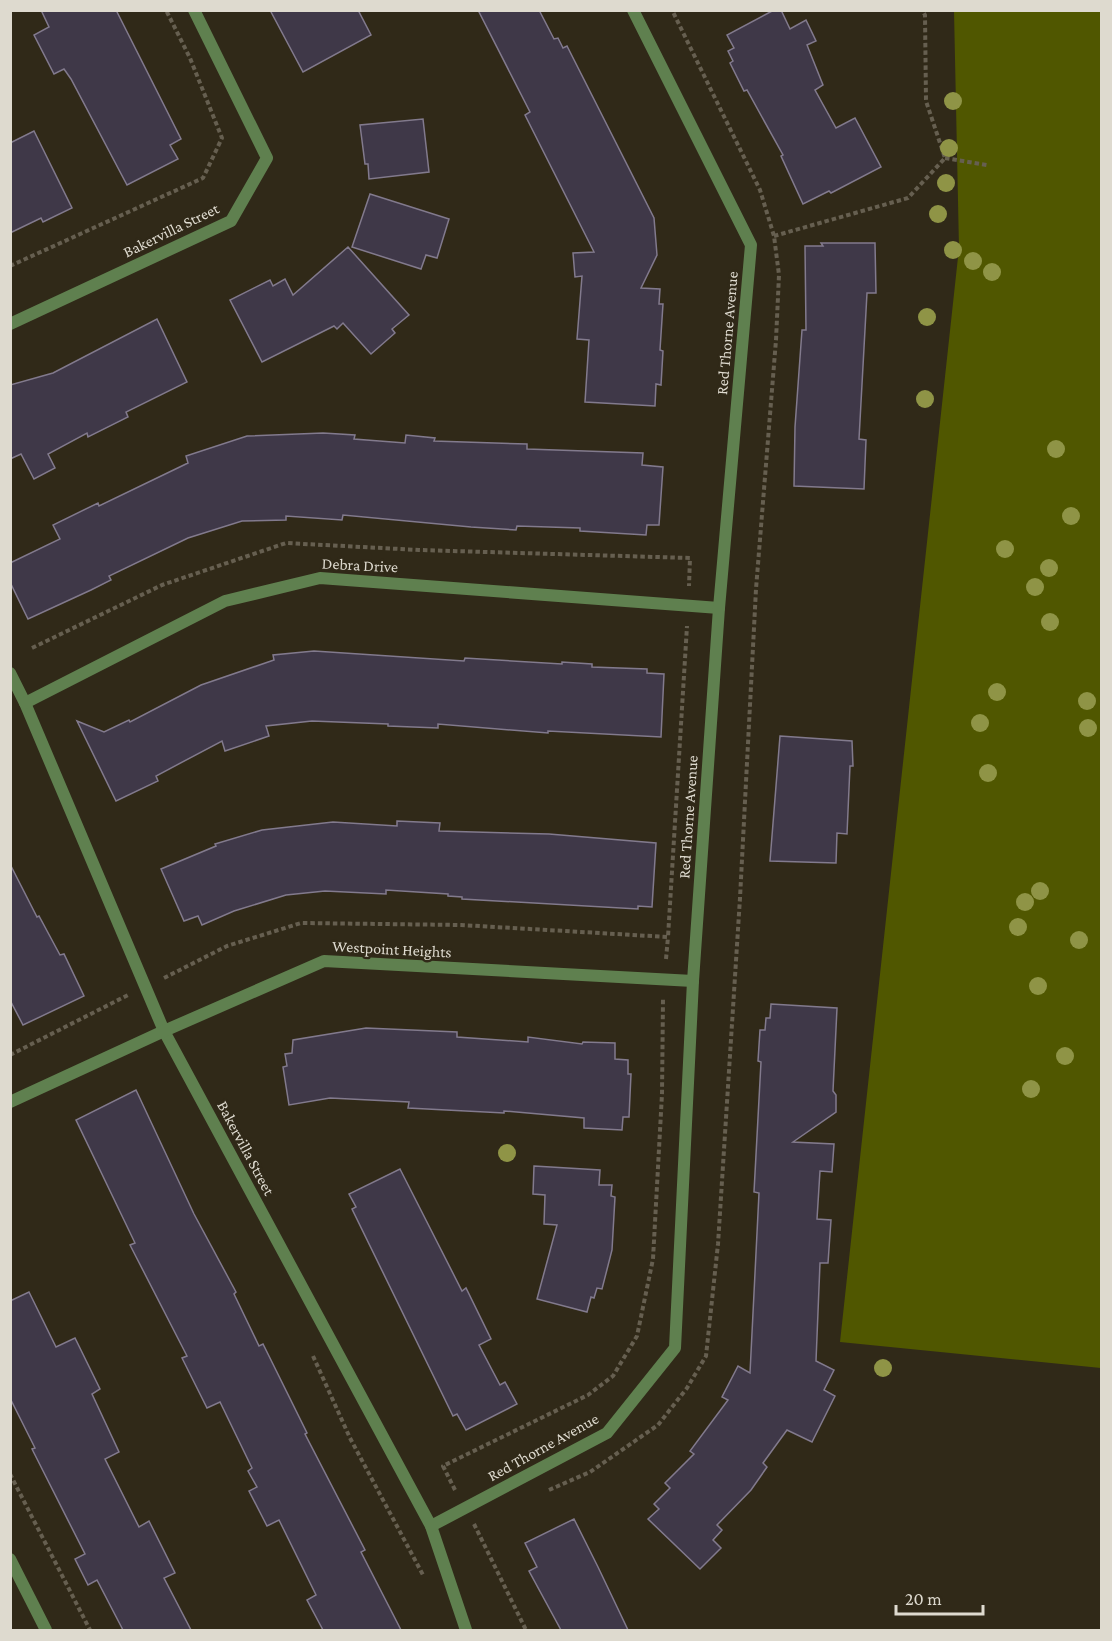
<svg xmlns="http://www.w3.org/2000/svg" width="1112" height="1641" font-family="'Crimson Pro',serif">
<rect width="100%" height="100%" fill="#302918"/>
<path fill="#505700" d="M954,11H1101V1368L840,1342L959,248Z"/>
<g fill="#3f3848" stroke="#827a8d" stroke-width="1.5">
<path d="M41,10H116L181,139L170,145L178,159L127,185L71,79L64,69L54,74L34,35L49,27Z"/>
<path d="M270,10H358L371,35L303,72Z"/>
<path d="M478,10H539L554,39L558,38L563,48L567,46L654,218L657,255L641,288L660,289L659,304H663L660,350L663,351L661,385L656,384L655,406L585,402L589,340L577,339L582,276L575,277L573,253L594,252L525,115L530,112Z"/>
<path d="M774,10H781L790,29L806,20L816,41L807,45L823,85L815,90L836,128L855,118L881,167L831,193L829,191L803,204L781,156L783,155L747,90L744,91L730,63L733,61L728,51L734,48L727,35Z"/>
<path d="M423,119L429,172L369,179L368,164H365L360,125Z"/>
<path d="M34,131L72,208L43,222L41,218L10,233V143Z"/>
<path d="M370,194L449,219L437,258L426,255L421,269L352,247Z"/>
<path d="M821,243H875L876,293H867L859,439L866,440L864,489L794,486L795,427L802,330H806L805,246H823Z"/>
<path d="M348,247L409,315L392,329L395,333L371,354L343,323L337,329L334,326L262,362L230,300L270,280L273,286L285,279L293,295Z"/>
<path d="M157,319L187,382L126,412L128,417L88,437L87,433L48,454L55,468L34,479L21,454L10,459V385L53,373Z"/>
<path d="M323,433L355,435L354,439L405,443L406,435L435,438L434,441L527,444V449L643,453L642,465L663,467L659,525H647L646,535L580,531V528L517,526L516,530L471,527L343,515L342,520L286,516V520L242,521L188,538L109,576L111,580L91,590L28,619L10,582V563L60,539L53,525L98,503L99,506L188,463L186,456L247,436Z"/>
<path d="M314,651L464,661L465,658L562,664V662L592,664V667L647,669V673L664,674L661,737L548,731V733L438,724V728L388,726V724L312,721L266,726L269,736L225,751L222,741L156,776L158,781L116,801L77,721L104,732L129,720L130,722L201,685L274,660L273,655Z"/>
<path d="M780,736L852,741L853,766H850L847,834L837,833L836,863L770,861Z"/>
<path d="M397,821L440,823L439,831L549,834L656,843L652,907L638,906V909L462,899V897L448,896V894L386,890V894L325,891L286,895L234,911L202,925L198,916L184,921L161,869L216,846L215,844L262,830L333,822L397,826Z"/>
<path d="M10,864L37,917L39,916L60,955L64,954L84,996L23,1025L10,1000Z"/>
<path d="M771,1004L837,1008L833,1091L836,1095V1112L793,1142L834,1144L832,1172L820,1171L817,1219L831,1220L828,1263H820L816,1361L834,1370L824,1390L835,1396L812,1442L787,1430L763,1463L767,1467L751,1490L717,1525L722,1530L713,1540L721,1548L700,1569L648,1519L659,1509L654,1504L670,1488L665,1483L694,1454L690,1451L728,1400L722,1397L738,1366L750,1373L759,1193L754,1192L761,1062L758,1061L760,1030H765L766,1018H770Z"/>
<path d="M366,1028L457,1032V1037L528,1042V1037L582,1044L583,1042L615,1043V1059L628,1060V1074H631L629,1117H623L622,1130L584,1128V1118L504,1111V1113L408,1108L409,1102L330,1098L289,1105L283,1067L287,1066L285,1054L292,1053L293,1040Z"/>
<path d="M136,1090L194,1214L236,1292L234,1294L259,1346L263,1344L307,1433L305,1434L365,1550L361,1552L401,1630H323L307,1600L316,1595L279,1520L267,1526L249,1491L257,1487L248,1471L252,1468L220,1402L207,1408L182,1358L187,1356L130,1245L135,1243L76,1120Z"/>
<path d="M534,1166L600,1170L599,1185H612L611,1196L615,1197L612,1250L602,1289L597,1288L594,1298L591,1297L587,1312L537,1299L557,1225L544,1224L545,1195L533,1194Z"/>
<path d="M400,1169L462,1291L466,1288L491,1339L479,1345L500,1385L505,1382L517,1404L466,1430L457,1414L453,1416L352,1209L356,1207L349,1194Z"/>
<path d="M29,1292L56,1347L75,1338L100,1389L92,1394L119,1452L105,1459L139,1527L149,1521L175,1573L164,1578L191,1630H123L97,1580L88,1585L75,1559L85,1554L32,1449L35,1448L10,1398V1301Z"/>
<path d="M574,1519L598,1567L628,1630H561L529,1571L537,1567L525,1543Z"/>
</g>
<g fill="none" stroke-linecap="round" stroke-linejoin="round">
<g stroke="#665f50" stroke-width="4" stroke-dasharray="4.5 3" stroke-linecap="butt">
<path d="M945,158L987,165"/>
<path d="M774,236L908,198L945,158L926,101L925,15L922,10"/>
<path d="M10,266L203,178L222,138L190,58L166,10"/>
<path d="M32,648L162,585L286,543L419,550L690,558L689,586"/>
<path d="M666,959L668,937"/>
<path d="M164,978L227,946L301,923L461,925L668,937L687,626"/>
<path d="M10,1055L128,995"/>
<path d="M313,1356L350,1438L423,1575"/>
<path d="M10,1474L90,1630"/>
<path d="M455,1490L443,1466L588,1395L613,1376L637,1336L653,1259L662,1094L663,999"/>
<path d="M549,1490L590,1472L658,1425L687,1388L706,1356L718,1244L740,898L756,589L776,340L779,275L774,236L760,190L672,10"/>
<path d="M474,1524L526,1630"/>
</g>
<g stroke="#5f804f" stroke-width="12">
<path d="M10,324L231,221L267,158L194,10"/>
<path d="M10,673L25,703L164,1031L431,1526L466,1630"/>
<path d="M25,703L225,601L320,578L719,608"/>
<path d="M10,1102L164,1031L324,961L693,981"/>
<path d="M431,1526L607,1433L675,1348L693,981L719,608L751,245L633,10"/>
<path d="M10,1559L46,1630"/>
</g>
</g>
<g fill="#8f9446">
<circle cx="953" cy="101" r="9"/>
<circle cx="949" cy="148" r="9"/>
<circle cx="946" cy="183" r="9"/>
<circle cx="938" cy="214" r="9"/>
<circle cx="953" cy="250" r="9"/>
<circle cx="973" cy="261" r="9"/>
<circle cx="992" cy="272" r="9"/>
<circle cx="927" cy="317" r="9"/>
<circle cx="925" cy="399" r="9"/>
<circle cx="1056" cy="449" r="9"/>
<circle cx="1071" cy="516" r="9"/>
<circle cx="1005" cy="549" r="9"/>
<circle cx="1049" cy="568" r="9"/>
<circle cx="1035" cy="587" r="9"/>
<circle cx="1050" cy="622" r="9"/>
<circle cx="997" cy="692" r="9"/>
<circle cx="1087" cy="701" r="9"/>
<circle cx="980" cy="723" r="9"/>
<circle cx="1088" cy="728" r="9"/>
<circle cx="988" cy="773" r="9"/>
<circle cx="1040" cy="891" r="9"/>
<circle cx="1025" cy="902" r="9"/>
<circle cx="1018" cy="927" r="9"/>
<circle cx="1079" cy="940" r="9"/>
<circle cx="1038" cy="986" r="9"/>
<circle cx="1065" cy="1056" r="9"/>
<circle cx="1031" cy="1089" r="9"/>
<circle cx="507" cy="1153" r="9"/>
<circle cx="883" cy="1368" r="9"/>
</g>
<g text-anchor="middle" dominant-baseline="central" stroke-width="5" stroke-linejoin="round" paint-order="stroke">
<g font-size="16" fill="#dedacf" stroke="#302918">
<text transform="translate(171 230) rotate(-26)">Bakervilla Street</text>
<text transform="translate(727 333) rotate(-85)">Red Thorne Avenue</text>
<text transform="translate(360 565) rotate(3)">Debra Drive</text>
<text transform="translate(688 817) rotate(-86)">Red Thorne Avenue</text>
<text transform="translate(392 949) rotate(3)">Westpoint Heights</text>
<text transform="translate(246 1148) rotate(62)">Bakervilla Street</text>
<text transform="translate(543 1447) rotate(-29)">Red Thorne Avenue</text>
</g>
</g>
<rect width="1112" height="1641" fill="none" stroke="#dedacf" stroke-width="24"/>
<path d="M896 1605v9h87v-9" fill="none" stroke="#dedacf" stroke-width="3"/>
<text x="905" y="1605" font-size="18" fill="#dedacf" stroke="#302918" stroke-width="4.5" paint-order="stroke">20 m</text>
</svg>
